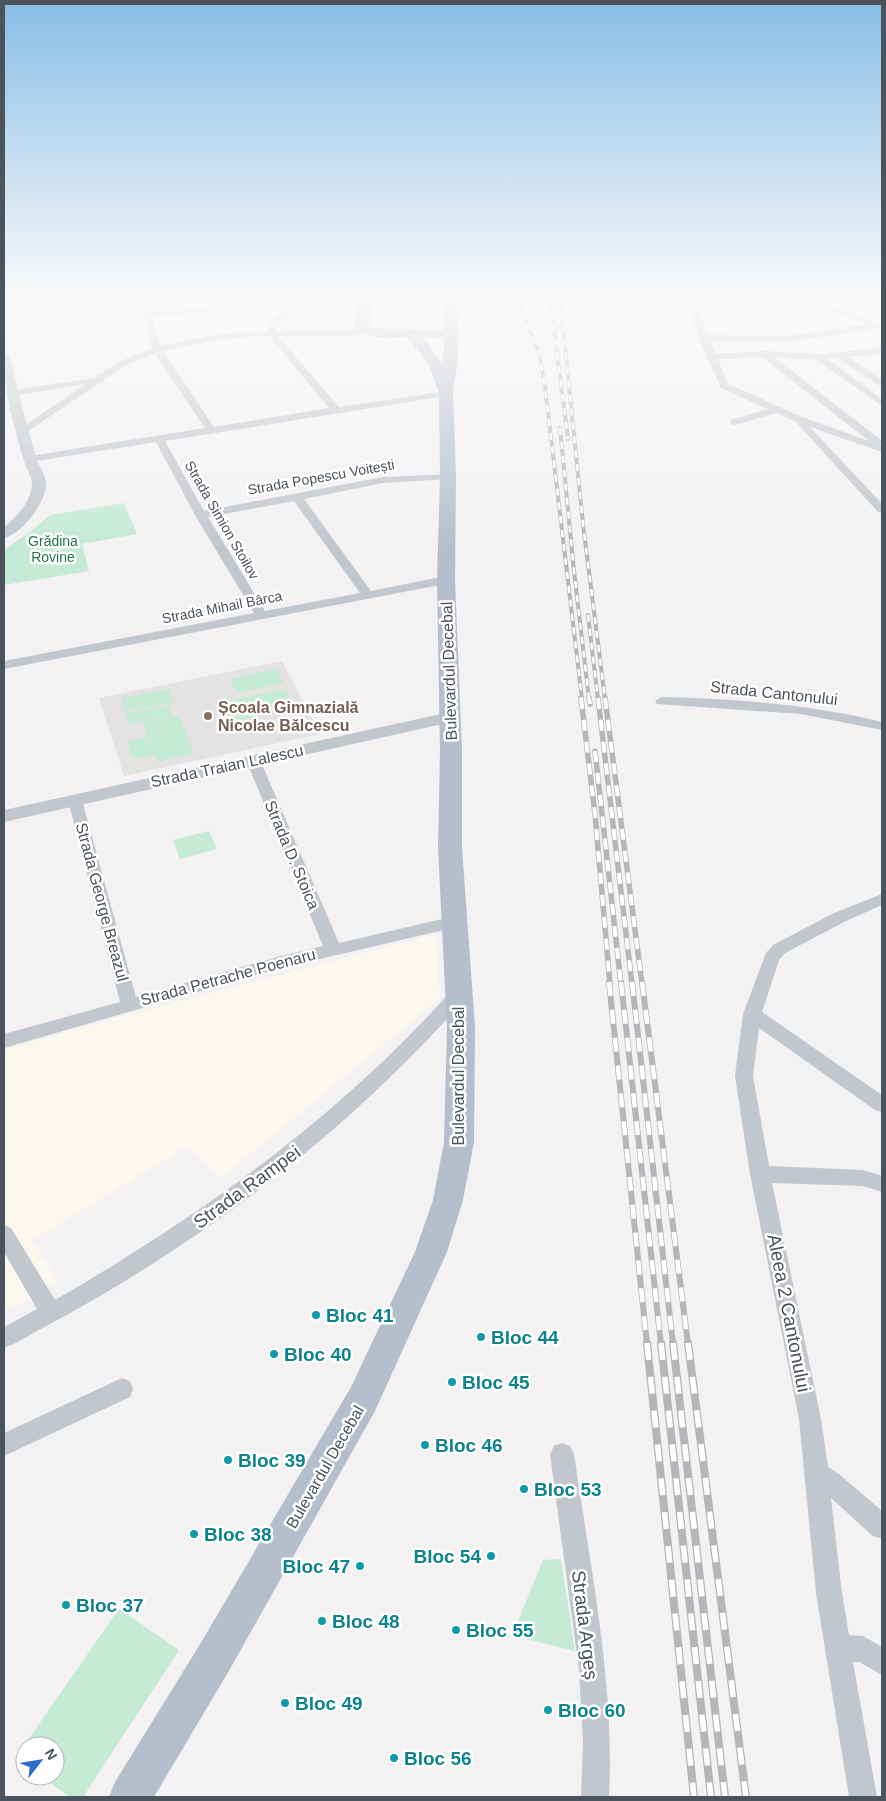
<svg xmlns="http://www.w3.org/2000/svg" width="886" height="1801" font-family="Helvetica,sans-serif">
<rect width="100%" height="100%" fill="#f3f1f1"/>
<path fill="#faf7ed" d="M436,934L440,998L221,1178L188,1146L32,1240L58,1281L19,1305L4,1310V1050L141,1011Z"/>
<path fill="#e4e2e2" d="M282,661L320,734L124,776L99,698Z"/>
<g fill="#c5ead6">
<path d="M225,311L232,321L194,326L188,315Z"/>
<path d="M124,503L137,534L82,544L89,571L4,585V550L30,532L50,515Z"/>
<path d="M277,669L284,683L237,693L230,679Z"/>
<path d="M169,689L174,702L125,712L121,698Z"/>
<path d="M286,689L296,708L231,722L222,702Z"/>
<path d="M168,705L172,715L129,724L126,713Z"/>
<path d="M179,715L194,754L157,762L143,722Z"/>
<path d="M147,737L154,755L133,759L127,741Z"/>
<path d="M209,831L217,849L180,859L173,840Z"/>
<path d="M561,1559L575,1651L512,1636L543,1560Z"/>
<path d="M119,1609L179,1650L83,1797H70L41,1776H55V1746H25V1764L16,1757Z"/>
</g>
<g fill="none" stroke-linecap="round" stroke-linejoin="round">
<g fill="#c1c7cd" fill-rule="evenodd">
<path d="M19,297H42L38,300L4,305V299Z"/>
<path d="M138,297H146L151,312L215,307L211,299L212,297H228L220,300L223,307L221,311L152,317L161,346C196,338 231,331 267,331L271,322L298,297H307L278,325L276,331L370,329L374,332L370,335L278,336L339,407L449,391V395L446,396L165,441L204,511L383,477L452,474L453,476L448,479L383,483L304,499L371,591L446,576L450,577L452,580L450,583L4,669V661L254,613L195,515L156,442L30,462L25,459L30,456L205,428L155,354L126,365L27,432L23,433L18,430L86,384L12,396L7,393L9,391L94,378L120,361L152,349ZM269,336L329,408L214,427L163,351C198,343 232,337 269,336ZM294,501L360,593L265,611L208,517Z"/>
<path d="M686,297H694L708,335L788,336L866,324L789,297H802L880,323L881,325L877,328L788,342L710,341L715,354L764,351L819,354L882,348V354L848,357L882,380V387L837,358L828,359L882,399V406L817,360L774,357L881,440L882,442L879,445L882,446V452L810,427L882,504V513L878,512L795,421L776,413L735,425L731,424V420L768,409L721,388L699,338ZM762,357L869,441L802,417L728,384L718,359Z"/>
<path d="M662,697C736,699 810,704 882,722V730L801,714L657,704L655,701Z"/>
<path d="M253,756L258,757L260,760L339,943L455,916L461,918L463,922L461,926L281,968L4,1048V1034L120,1002L68,800L70,797H80L82,800L136,997L281,956L323,946L246,760L248,757Z"/>
<path d="M882,894V905L846,921L785,953L779,960L762,1012L882,1095V1112L875,1110L759,1028L753,1076L769,1166L863,1170L882,1176V1192L863,1186L772,1183L821,1419L828,1467L839,1474L882,1511V1539L873,1536L831,1498L842,1593L849,1635L863,1636L882,1647V1675L859,1662H853L877,1797H849L816,1593L799,1419L750,1174L735,1076L743,1014L766,953L773,945L834,913Z"/>
<path d="M458,989L464,990L467,995L464,1000C360,1118 236,1216 100,1296C79,1308 58,1320 37,1331C26,1337 16,1344 4,1348V1327L37,1309L4,1252V1225L11,1228L55,1300C202,1215 338,1118 452,990Z"/>
<path d="M122,1378L130,1381L133,1389L130,1397L4,1456V1433Z"/>
<path d="M562,1443L570,1446L574,1454C590,1567 615,1682 609,1797H581L583,1741L579,1670L550,1454L554,1446Z"/>
</g>
<g fill="#c1c7cd" fill-rule="evenodd">
<path d="M4,353L10,356C18,390 26,424 36,457C38,465 45,474 46,482C47,502 22,534 4,538V527C18,515 31,503 32,483C32,476 25,466 23,458C14,425 2,387 4,353Z"/>
<path d="M450,712L456,713L459,717L456,721L4,822V810Z"/>
</g>
<path fill="#b4becc" fill-rule="evenodd" d="M359,297H373L368,325L373,328L444,330L443,297H457L458,358L453,393L456,476L455,580L462,751V848L475,1027L474,1142L463,1200L447,1252L375,1411L230,1669L154,1797H109L115,1782L202,1641L351,1387L415,1252L433,1200L444,1142L447,1027L438,848L440,751L437,580L440,476L439,393L428,363L407,337C390,337 366,341 354,326ZM422,337L444,338L443,364Z"/>
<g stroke="#b4b6ba" stroke-width="4">
<g id="rail-far3">
<path d="M521,297L523,314L539,353L545,387L582,699"/>
<path d="M550,297L568,439"/>
<path d="M560,297L583,524L605,699"/>
<path d="M560,428L574,571L589,699"/>
<path d="M588,615L598,699"/>
</g>
</g>
<g stroke="#b4b6ba" stroke-width="5.5">
<g id="rail-far2">
<path d="M581,698L595,814L610,984"/>
<path d="M589,698L590,704"/>
<path d="M598,698L632,984"/>
<path d="M605,698L642,984"/>
<path d="M595,751L621,984"/>
</g>
</g>
<g stroke="#b4b6ba" stroke-width="6">
<g id="rail-far1">
<path d="M609,982L647,1344"/>
<path d="M621,982L661,1344"/>
<path d="M632,982L673,1344"/>
<path d="M642,982L688,1344"/>
</g>
</g>
<g stroke="#b4b6ba" stroke-width="8">
<g id="rail">
<path d="M647,1343L694,1797"/>
<path d="M661,1343L711,1797"/>
<path d="M673,1343L725,1797"/>
<path d="M688,1343L746,1797"/>
</g>
</g>
<use href="#rail-far3" stroke="#fff" stroke-width="2.5" stroke-dasharray="7" stroke-linecap="butt"/>
<use href="#rail-far2" stroke="#fff" stroke-width="4" stroke-dasharray="11" stroke-linecap="butt"/>
<use href="#rail-far1" stroke="#fff" stroke-width="4.5" stroke-dasharray="14" stroke-linecap="butt"/>
<use href="#rail" stroke="#fff" stroke-width="5.5" stroke-dasharray="17" stroke-linecap="butt"/>
</g>
<linearGradient id="sky" x2="0" y2="1"><stop stop-color="#88bee6"/><stop offset="0.54" stop-color="#faf9f9"/><stop offset="1" stop-color="#faf9f9" stop-opacity="0"/></linearGradient>
<rect width="886" height="549" fill="url(#sky)"/>
<circle fill="#8d6e63" stroke="#fff" stroke-width="2" cx="208" cy="716" r="5"/>
<g fill="#0f9aa8" stroke="#fff" stroke-width="2">
<circle cx="316" cy="1315" r="5"/>
<circle cx="481" cy="1337" r="5"/>
<circle cx="274" cy="1354" r="5"/>
<circle cx="452" cy="1382" r="5"/>
<circle cx="425" cy="1445" r="5"/>
<circle cx="228" cy="1460" r="5"/>
<circle cx="524" cy="1489" r="5"/>
<circle cx="194" cy="1534" r="5"/>
<circle cx="491" cy="1556" r="5"/>
<circle cx="360" cy="1566" r="5"/>
<circle cx="66" cy="1605" r="5"/>
<circle cx="322" cy="1621" r="5"/>
<circle cx="456" cy="1630" r="5"/>
<circle cx="285" cy="1703" r="5"/>
<circle cx="548" cy="1710" r="5"/>
<circle cx="394" cy="1758" r="5"/>
</g>
<g text-anchor="middle" dominant-baseline="central" stroke-width="5" stroke-linejoin="round" paint-order="stroke">
<g font-size="14" fill="#4b535c" stroke="#fff">
<text transform="translate(321 477) rotate(-10)">Strada Popescu Voitești</text>
<text transform="translate(222 520) rotate(60)">Strada Simion Stoilov</text>
<text transform="translate(222 607) rotate(-11)">Strada Mihail Bârca</text>
</g>
<g font-size="14" fill="#237551" stroke="#fff">
<text x="53" y="541">Grădina<tspan x="53" dy="16">Rovine</tspan></text>
</g>
<g font-size="16" fill="#4b535c" stroke="#fff">
<text transform="translate(449 671) rotate(-92)">Bulevardul Decebal</text>
<text transform="translate(774 693) rotate(6)">Strada Cantonului</text>
<text transform="translate(227 766) rotate(-12)">Strada Traian Lalescu</text>
<text transform="translate(292 855) rotate(67)">Strada D. Stoica</text>
<text transform="translate(102 902) rotate(75)">Strada George Breazul</text>
<text transform="translate(228 977) rotate(-15)">Strada Petrache Poenaru</text>
<text transform="translate(458 1076) rotate(-90)">Bulevardul Decebal</text>
<text transform="translate(325 1467) rotate(-60)">Bulevardul Decebal</text>
</g>
<g font-size="16" font-weight="bold" fill="#785e54" stroke="#fff" text-anchor="start">
<text x="218" y="707">Școala Gimnazială<tspan x="218" dy="18">Nicolae Bălcescu</tspan></text>
</g>
<g font-size="19" fill="#4b535c" stroke="#fff">
<text transform="translate(247 1187) rotate(-36)">Strada Rampei</text>
<text transform="translate(789 1313) rotate(79)">Aleea 2 Cantonului</text>
<text transform="translate(585 1625) rotate(83)">Strada Argeș</text>
</g>
<g font-size="19" font-weight="bold" fill="#0d838f" stroke="#fff" text-anchor="start">
<text x="326" y="1315">Bloc 41</text>
<text x="491" y="1337">Bloc 44</text>
<text x="284" y="1354">Bloc 40</text>
<text x="462" y="1382">Bloc 45</text>
<text x="435" y="1445">Bloc 46</text>
<text x="238" y="1460">Bloc 39</text>
<text x="534" y="1489">Bloc 53</text>
<text x="204" y="1534">Bloc 38</text>
<text x="481" y="1556" text-anchor="end">Bloc 54</text>
<text x="350" y="1566" text-anchor="end">Bloc 47</text>
<text x="76" y="1605">Bloc 37</text>
<text x="332" y="1621">Bloc 48</text>
<text x="466" y="1630">Bloc 55</text>
<text x="295" y="1703">Bloc 49</text>
<text x="558" y="1710">Bloc 60</text>
<text x="404" y="1758">Bloc 56</text>
</g>
</g>
<rect width="886" height="1801" fill="none" stroke="#4b535c" stroke-width="10"/>
<g transform="translate(40 1761) rotate(59)"><circle r="24" fill="#ffffff" stroke="#b7babe"/>
<path d="M0-4L9 19L0 12L-9 19Z" fill="#306bce"/>
<text y="-8" font-size="14" font-weight="bold" text-anchor="middle" fill="#4b535c">N</text>
</g>
</svg>
